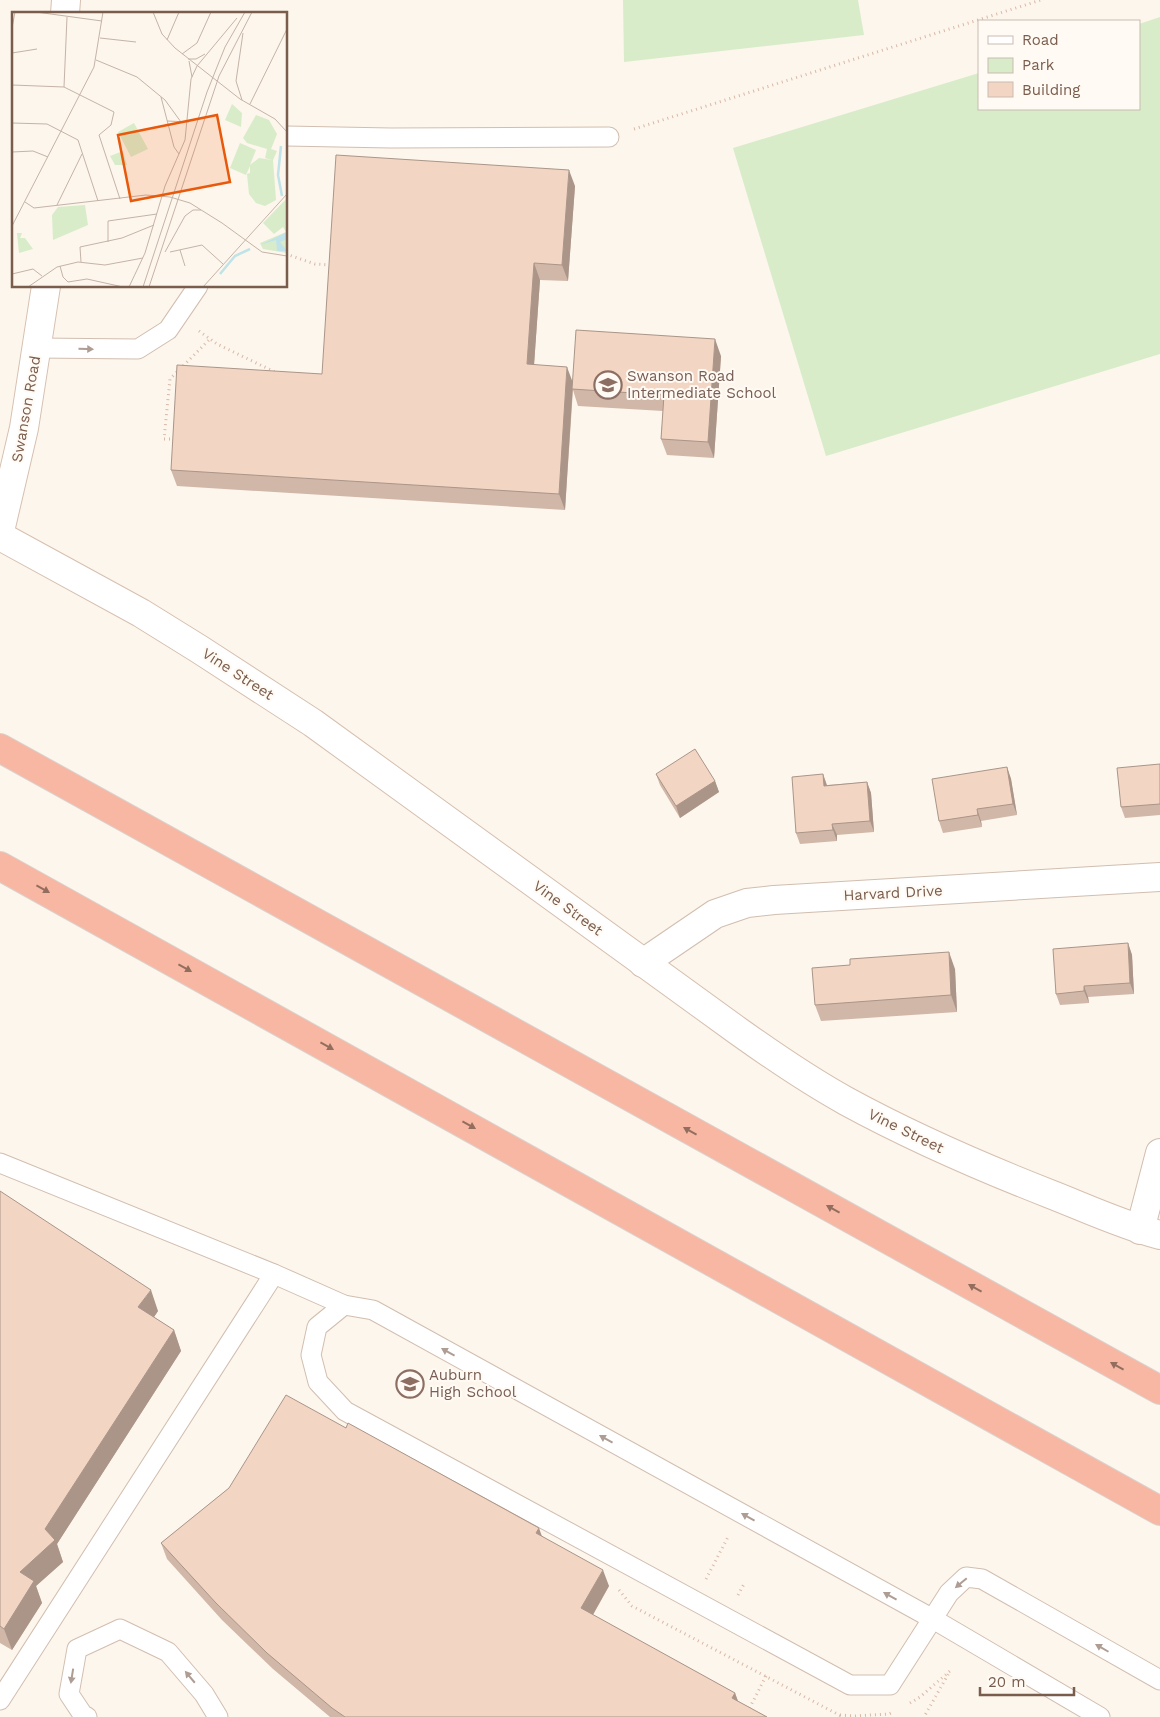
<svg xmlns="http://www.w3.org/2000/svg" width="1160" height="1717" font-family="'Work Sans',sans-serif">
<rect width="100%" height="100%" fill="#fdf6ec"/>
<g fill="#d8ecc9">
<path d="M623,0H858L864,35L624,62Z"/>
<path d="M1160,17V354L826,456L733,148L979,73V109H1139V24Z"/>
</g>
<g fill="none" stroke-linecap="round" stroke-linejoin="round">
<g stroke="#d1beb0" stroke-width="21">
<g id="lane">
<path d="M286,136L391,138L609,137"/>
<path d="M37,348L138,349L168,330L198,286"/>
<path d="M0,1163L274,1274L0,1700"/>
<path d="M274,1274L344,1305"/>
<path d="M87,1717L83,1715L69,1694L77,1649L120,1629L168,1652L204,1694L218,1717"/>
<path d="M1100,1717L933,1619L373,1310L344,1305L317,1327L311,1355L318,1382L345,1411L850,1685H890L949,1593L966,1577L982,1579L1160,1680"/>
</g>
</g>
<g stroke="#d1beb0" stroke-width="30">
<g id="street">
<path d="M643,963L715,914L747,903L774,900L1160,877"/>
<path d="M1140,1230L1160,1153"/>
</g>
</g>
<g stroke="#d6c0b0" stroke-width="30">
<g id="secondary">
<path d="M65,14L66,0"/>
<path d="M0,531L24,428L46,286"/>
<path d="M0,536L141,613L199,649L313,723L738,1031C773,1056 808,1080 846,1101C912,1137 981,1167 1050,1194C1086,1208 1122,1225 1160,1235"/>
</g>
</g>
<g stroke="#dad1cd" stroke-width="30">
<g id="highway">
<path d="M0,748L1160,1390"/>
<path d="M0,866L1160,1511"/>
</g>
</g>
<g stroke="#d9b8a5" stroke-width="3" stroke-dasharray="1 4" stroke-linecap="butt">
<path d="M634,129L1041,0"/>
<path d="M286,254L315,264L331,265"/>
<path d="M199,331L217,344L277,373"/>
<path d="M175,439H164L170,379L210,339"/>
<path d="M706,1579L728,1537"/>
<path d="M619,1590L632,1606L843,1717"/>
<path d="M738,1595L744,1584"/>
<path d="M910,1703L920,1697L950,1671L924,1717"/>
<path d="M840,1715L854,1716L889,1714L893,1712"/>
<path d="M745,1717L766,1676"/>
</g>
<use href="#lane" stroke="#fff" stroke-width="19"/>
<use href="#street" stroke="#fff" stroke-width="28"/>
<use href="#secondary" stroke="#fff" stroke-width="28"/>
<use href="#highway" stroke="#f7b7a3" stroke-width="28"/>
</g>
<g fill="#d1b7a8">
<path d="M575,186L568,281L540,280L534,364L573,382L721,356L714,458L667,455L661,439L663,411L578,406L573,390L565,510L177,486L171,470L322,374Z"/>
<path d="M1160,764V815L1125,818L1121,807Z"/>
<path d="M1007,767L1011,779L1017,815L981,821L982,827L943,833L939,821Z"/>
<path d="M656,774L715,781L719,792L680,818L660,785Z"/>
<path d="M823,774L827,785L867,782L871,793L874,832L837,835V841L800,844L796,833Z"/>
<path d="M1128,943L1132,955L1134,994L1088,997L1089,1003L1060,1005L1056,994Z"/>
<path d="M955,969L957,1012L821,1021L815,1005Z"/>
<path d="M0,1191L158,1311L154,1317L174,1330L181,1351L57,1544L63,1562L36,1586L42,1603L12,1650L0,1643Z"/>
<path d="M229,1488L542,1536L609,1586L593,1615L735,1693L738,1701L767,1717H330L273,1669L222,1620L167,1559L161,1543Z"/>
</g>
<g fill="#aa9588">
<path d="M569,170L575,186L568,281L562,265Z"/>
<path d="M534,263L540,280L533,380L527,364Z"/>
<path d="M715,339L721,356L714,458L708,442Z"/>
<path d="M567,367L573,383L565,510L559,494Z"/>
<path d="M1007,767L1011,779L1017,815L1013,804Z"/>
<path d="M823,774L827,786H824Z"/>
<path d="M715,781L719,792L680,818L676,806Z"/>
<path d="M867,782L871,793L874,832L870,821Z"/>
<path d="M977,809L981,821L982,827L978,815Z"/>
<path d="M832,824L837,835V841L833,830Z"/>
<path d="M1128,943L1132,955L1134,994L1130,983Z"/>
<path d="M949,952L955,969L957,1012L951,995Z"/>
<path d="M1084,986L1088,997L1089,1003L1084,991Z"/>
<path d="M151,1290L158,1311L146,1329L138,1307Z"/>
<path d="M174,1330L181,1351L57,1544L63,1562L36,1586L42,1603L12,1650L4,1629L20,1572L45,1529Z"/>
<path d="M539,1528L545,1545L536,1533Z"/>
<path d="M603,1570L609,1586L587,1625L581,1608Z"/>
<path d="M735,1693L741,1710L732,1698Z"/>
</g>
<g fill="#f3d5c3" stroke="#aa9588">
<path d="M336,155L569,170L562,265L534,263L527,364L567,367L559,494L171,470L177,365L322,374Z"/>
<path d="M576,330L715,339L708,442L661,439L664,395L572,389Z"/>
<path d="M695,749L715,781L676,806L656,774Z"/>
<path d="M1160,764V804L1121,807L1117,768Z"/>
<path d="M1007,767L1013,804L977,809L978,815L939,821L932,779Z"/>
<path d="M823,774L824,786L867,782L870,821L832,824L833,830L796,833L792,777Z"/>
<path d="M1128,943L1130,983L1084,986V991L1056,994L1053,949Z"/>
<path d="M949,952L951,995L815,1005L812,968L850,965V959Z"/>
<path d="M0,1191L151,1290L138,1307L174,1330L45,1529L55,1540L20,1572L34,1581L4,1629L0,1626Z"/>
<path d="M286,1395L346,1428L348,1423L539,1528L536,1533L603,1570L581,1608L735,1693L732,1698L767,1717H345L332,1708L267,1653L216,1603L161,1543L229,1488Z"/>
</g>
<defs><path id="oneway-solid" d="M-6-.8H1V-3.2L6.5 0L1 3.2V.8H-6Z" transform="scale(1.25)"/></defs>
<g fill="#af9d94">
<use href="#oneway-solid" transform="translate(86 349) rotate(1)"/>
<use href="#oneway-solid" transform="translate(448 1352) rotate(-151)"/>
<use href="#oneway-solid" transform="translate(606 1439) rotate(-151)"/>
<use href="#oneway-solid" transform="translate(748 1517) rotate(-151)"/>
<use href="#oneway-solid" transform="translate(961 1583) rotate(140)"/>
<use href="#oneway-solid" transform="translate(890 1596) rotate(-151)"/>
<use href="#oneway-solid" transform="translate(1102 1648) rotate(-150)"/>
<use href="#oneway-solid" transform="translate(72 1676) rotate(99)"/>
<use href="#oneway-solid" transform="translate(190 1677) rotate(-130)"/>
</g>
<g fill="#936e5e">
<use href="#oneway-solid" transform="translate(43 889) rotate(29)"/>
<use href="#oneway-solid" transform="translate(185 968) rotate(29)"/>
<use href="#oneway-solid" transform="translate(327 1046) rotate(29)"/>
<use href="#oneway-solid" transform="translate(469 1125) rotate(29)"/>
<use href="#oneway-solid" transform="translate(690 1131) rotate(-151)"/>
<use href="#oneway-solid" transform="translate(833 1209) rotate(-151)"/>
<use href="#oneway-solid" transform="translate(975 1288) rotate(-151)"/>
<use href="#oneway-solid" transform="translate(1117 1366) rotate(-151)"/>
</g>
<defs>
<g id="school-ring" transform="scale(1.4375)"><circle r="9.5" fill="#fffaf3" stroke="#8d6e63" stroke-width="1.5"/><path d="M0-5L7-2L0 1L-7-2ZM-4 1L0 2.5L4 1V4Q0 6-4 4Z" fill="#8d6e63"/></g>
</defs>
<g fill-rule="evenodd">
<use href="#school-ring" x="608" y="385"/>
<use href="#school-ring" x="410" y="1384"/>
</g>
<g text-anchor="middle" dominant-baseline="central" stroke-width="4" stroke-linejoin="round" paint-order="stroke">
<g font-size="15" fill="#785e54" stroke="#fffaf3" text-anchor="start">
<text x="627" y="376">Swanson Road<tspan x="627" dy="17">Intermediate School</tspan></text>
<text x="429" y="1375">Auburn<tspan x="429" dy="17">High School</tspan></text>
</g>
<g font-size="15" fill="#7a5c4d" stroke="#fffaf3">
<text transform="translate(26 409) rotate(-80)">Swanson Road</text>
<text transform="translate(238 674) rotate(33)">Vine Street</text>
<text transform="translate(893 893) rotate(-3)">Harvard Drive</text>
<text transform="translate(568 908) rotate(36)">Vine Street</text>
<text transform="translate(906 1131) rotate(26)">Vine Street</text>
</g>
</g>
<g transform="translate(12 12)">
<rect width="275" height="275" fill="#fdf6ec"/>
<path d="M220,92L230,101L229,115L213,108ZM244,103L257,108L265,122L259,137L265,139L261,148L264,188L253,194L244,191L237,182L235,162L238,161V154L234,163L218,156L228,131L244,138L238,153L247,146L260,148L253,146L255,137L235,131L231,126ZM122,111L136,137L119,145L106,120ZM111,139L115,153H103L98,144ZM275,186V241L251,237L248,231L274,220L271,215L262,222L251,211ZM73,193L76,213L41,228L40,203L46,195ZM5,221H10L8,226H13L21,237L7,241Z" fill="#d8ecc9"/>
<path d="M275,220V227L268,230L275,239H265L264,228L248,233Z" fill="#bfe3e8"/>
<path fill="none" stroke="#bfe3e8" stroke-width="2.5" d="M269,134L266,163L270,184M208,262L223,244L238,237"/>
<path fill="none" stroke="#c5b3a7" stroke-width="1" d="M24,0L90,9M141,0L150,22L163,36L228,87L263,107L275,120M0,16L3,0M88,26L124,30M155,28L167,0M0,41L25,37M170,42L185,31L199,0M176,47H184L193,42M84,48L125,65L153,88L169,110M177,49L180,65M185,54L225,6M0,73L52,75L102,100L99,113L87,123L108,187M52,75L55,5M149,85L162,135L167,142M230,88L224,69L231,21M238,92L275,17M155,109L177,110M0,111L35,112L66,128L86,189M0,140L21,139L36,145M13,190L22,196L134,183L158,185L178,191L210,211L250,240L275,244M45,193L70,142M0,214L82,55L91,0M96,230V209L145,202M168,238L173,254M153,240L173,204L181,198H189M158,240L190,233L211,252M69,250L68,235L110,226L142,213M48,254L51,265L56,270L75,267L111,275M0,262L21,257L30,264M16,275L45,255L66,250L93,253L131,246M117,275L133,241L153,174L173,128L179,67L185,54M131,275L195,80L213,35L233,0M137,275L207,64L240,0M191,275L275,182"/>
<path fill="#e8590c" fill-opacity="0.15" stroke="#e8590c" stroke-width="2.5" d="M205,103L218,170L119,189L106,123Z"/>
<rect width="275" height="275" fill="none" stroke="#7a5c4d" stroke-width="2.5"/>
</g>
<rect x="978" y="20" width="162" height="90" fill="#fffaf3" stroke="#cabbb1"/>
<rect x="988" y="36" width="25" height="8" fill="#ffffff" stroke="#cabbb1"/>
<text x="1022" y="45" font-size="15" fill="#7a5c4d">Road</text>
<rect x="988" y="58" width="25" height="15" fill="#d8ecc9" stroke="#cabbb1"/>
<text x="1022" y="70" font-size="15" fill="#7a5c4d">Park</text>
<rect x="988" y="82" width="25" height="15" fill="#f3d5c3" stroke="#cabbb1"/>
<text x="1022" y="95" font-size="15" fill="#7a5c4d">Building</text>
<path d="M980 1687v8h94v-8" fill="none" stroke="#7a5c4d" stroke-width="2.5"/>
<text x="988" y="1687" font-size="15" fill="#7a5c4d" stroke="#fffaf3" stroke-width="4" paint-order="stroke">20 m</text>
</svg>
